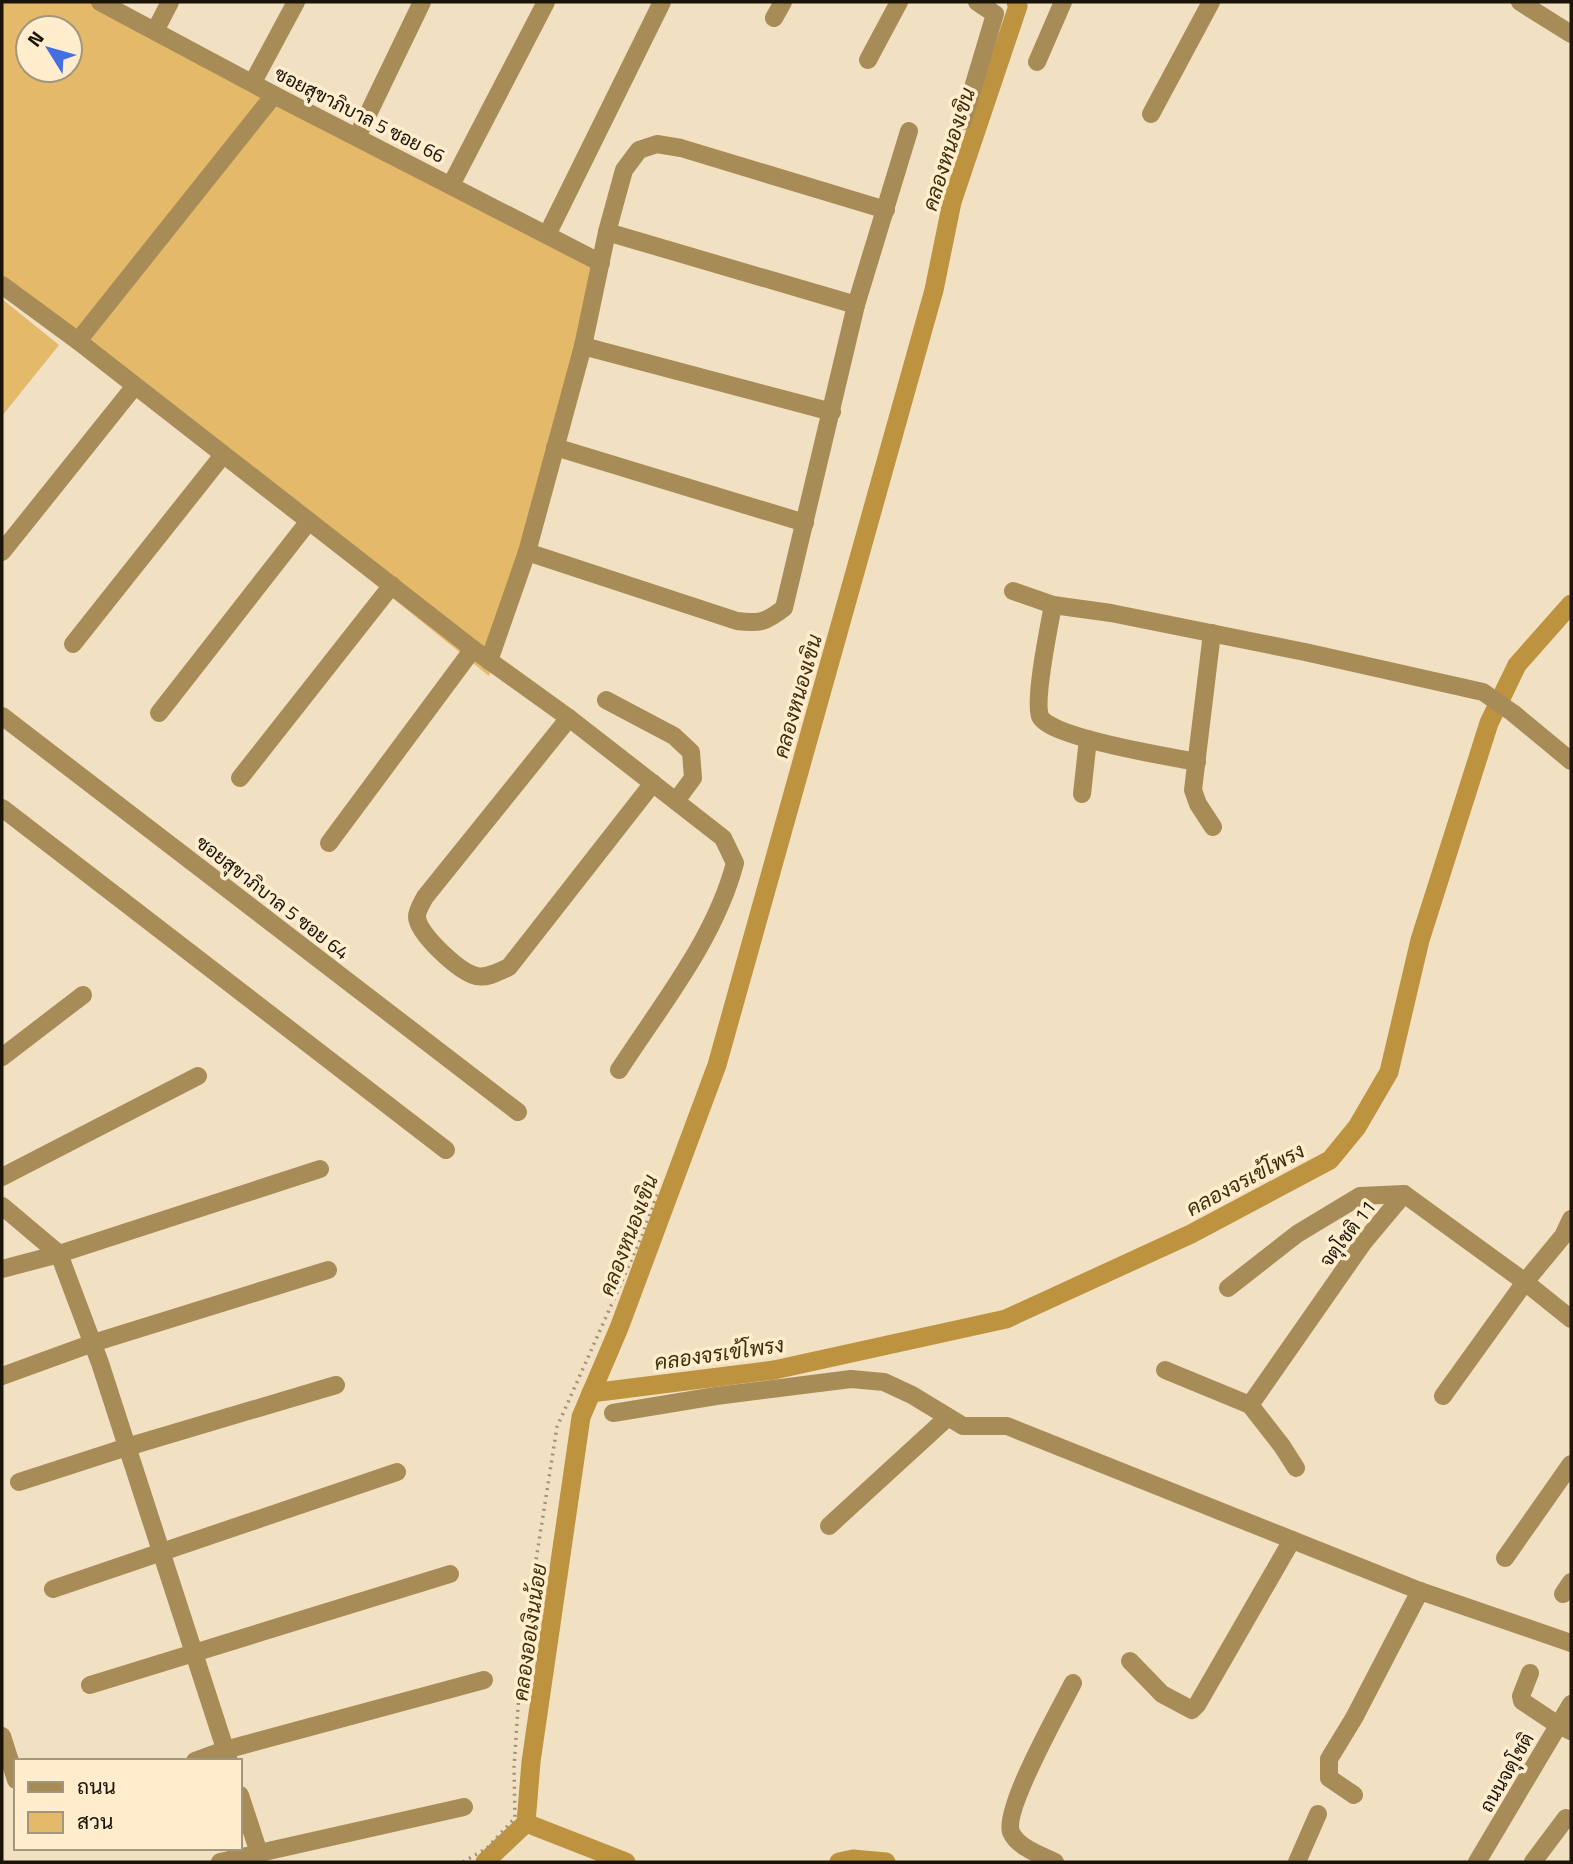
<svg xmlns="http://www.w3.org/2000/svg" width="1573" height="1864" font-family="'Titillium Web',Sarabun,sans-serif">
<rect width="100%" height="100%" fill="#f1e0c2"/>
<g fill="#e4b96a" fill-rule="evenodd">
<path d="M2,2H96L599,267L489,676L79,345L2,286ZM28,28H70V70H28Z"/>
<path d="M2,299L59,345L2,416Z"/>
</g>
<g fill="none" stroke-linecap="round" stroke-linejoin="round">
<g stroke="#be9340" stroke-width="19">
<path d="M591,1393L774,1370L1006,1319L1191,1234L1330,1160L1357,1127L1389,1072L1420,940L1489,723L1517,665L1571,604"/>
<path d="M526,1823L626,1862"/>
<path d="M485,1862L526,1823L531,1762L581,1417L619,1328L717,1065L934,290L952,202L1018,6L1016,2"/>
<path d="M839,1862L853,1859L886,1862"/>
</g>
<path stroke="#9f927c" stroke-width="3.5" stroke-dasharray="2 5" stroke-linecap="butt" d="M463,1862L487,1848L515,1818L514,1767L522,1649L557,1427L638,1245L659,1190"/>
<g stroke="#a88c58" stroke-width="18">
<path d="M100,2L274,95L601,263"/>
<path d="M1520,2L1571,34"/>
<path d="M774,18L783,2"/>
<path d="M155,31L170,2"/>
<path d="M868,60L899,2"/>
<path d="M1037,62L1063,2"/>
<path d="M253,82L296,2"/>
<path d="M1151,114L1211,2"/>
<path d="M963,121L995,14L977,2"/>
<path d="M357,137L422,2"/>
<path d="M451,185L546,2"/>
<path d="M607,232L856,305"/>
<path d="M547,235L662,2"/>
<path d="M2,285L78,341L473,649L569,718L723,838L735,863C715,939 661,1005 619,1070"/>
<path d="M78,341L274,95"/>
<path d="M583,346L832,412"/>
<path d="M555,447L805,523"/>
<path d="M2,552L134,387"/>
<path d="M527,552L737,621C760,624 766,622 784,608L856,305L909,131"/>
<path d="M1013,591L1053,605L1111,613L1305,652L1483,692L1513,713L1571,761"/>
<path d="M1053,605C1049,627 1034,699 1040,716C1047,737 1171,757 1197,762"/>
<path d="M1212,633L1193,790L1198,804L1213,827"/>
<path d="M73,644L223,455"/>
<path d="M489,661L527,552L583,346L607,232L624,170L639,150L657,144L681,148L886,210"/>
<path d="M606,700L674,736L691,752L693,778L676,801"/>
<path d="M159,713L309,521"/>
<path d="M2,716L518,1112"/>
<path d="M569,718L425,897C422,903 417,910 417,917C418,934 457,969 473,975C484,980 499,972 509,967L653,783"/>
<path d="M240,778L392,585"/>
<path d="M1082,794L1088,739"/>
<path d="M2,808L446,1150"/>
<path d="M329,843L473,649"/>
<path d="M2,1057L83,995"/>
<path d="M2,1177L198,1076"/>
<path d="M2,1206L59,1254L100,1363L229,1761"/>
<path d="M2,1269L59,1254L320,1169"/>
<path d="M1228,1288L1297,1234L1360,1196L1404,1194"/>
<path d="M1165,1370L1250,1405"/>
<path d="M2,1376L93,1343L328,1270"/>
<path d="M1443,1396L1525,1282L1563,1236L1571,1219"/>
<path d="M613,1413L716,1396L851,1379L884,1382L912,1395L963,1426H1007L1420,1591L1571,1643"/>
<path d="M1296,1468L1282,1446L1250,1405L1363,1243L1404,1194L1525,1282L1571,1319"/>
<path d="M19,1482L127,1447L336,1385"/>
<path d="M829,1526L948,1417"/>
<path d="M1505,1558L1571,1464"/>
<path d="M53,1589L397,1472"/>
<path d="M1563,1594L1571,1582"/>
<path d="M1130,1661L1162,1694L1192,1710L1197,1705L1292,1540"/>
<path d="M1530,1673L1521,1696L1522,1701L1558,1725L1571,1731"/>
<path d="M90,1685L450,1574"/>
<path d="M2,1736L16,1780"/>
<path d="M195,1761L225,1750L484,1680"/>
<path d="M240,1795L259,1853"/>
<path d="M1354,1795L1329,1778V1759L1354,1718L1420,1591"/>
<path d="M220,1862L464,1807"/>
<path d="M1055,1862C1041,1855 1017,1847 1011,1832C1003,1809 1061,1707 1073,1683"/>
<path d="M1297,1862L1318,1814"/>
<path d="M1477,1862L1571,1704"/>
<path d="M1533,1862L1566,1818"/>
</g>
</g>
<g text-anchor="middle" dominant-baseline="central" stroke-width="7" stroke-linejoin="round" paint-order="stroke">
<g font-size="19" fill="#1a1409" stroke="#ffedce">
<text transform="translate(360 114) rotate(27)">ซอยสุขาภิบาล 5 ซอย 66</text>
<text transform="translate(273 897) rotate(38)">ซอยสุขาภิบาล 5 ซอย 64</text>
<text transform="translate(1347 1233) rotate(-52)">จตุโชติ 11</text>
<text transform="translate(1506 1772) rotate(-60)">ถนนจตุโชติ</text>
</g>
<g font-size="21" font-style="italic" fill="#402f0a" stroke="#ffedce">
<text transform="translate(948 149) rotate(-72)">คลองหนองเขิน</text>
<text transform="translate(797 696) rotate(-74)">คลองหนองเขิน</text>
<text transform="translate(1245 1179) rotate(-28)">คลองจรเข้โพรง</text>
<text transform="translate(628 1235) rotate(-69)">คลองหนองเขิน</text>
<text transform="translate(719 1353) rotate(-8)">คลองจรเข้โพรง</text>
<text transform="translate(529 1632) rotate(-82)">คลองออเงินน้อย</text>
</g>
</g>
<rect width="1573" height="1864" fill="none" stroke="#1a1409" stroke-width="7"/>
<rect x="14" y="1759" width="228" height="91" fill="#ffedce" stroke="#a3967f" stroke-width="2"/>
<rect x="28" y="1782" width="35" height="10" fill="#a88c58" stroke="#a3967f" stroke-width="2"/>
<text x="77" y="1794" font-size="21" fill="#1a1409">ถนน</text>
<rect x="28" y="1812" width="35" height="21" fill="#e4b96a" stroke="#a3967f" stroke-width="2"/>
<text x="77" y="1829" font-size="21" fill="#1a1409">สวน</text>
<g transform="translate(49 49) rotate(307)"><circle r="33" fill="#ffedce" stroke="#a3967f" stroke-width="2"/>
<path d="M0-5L12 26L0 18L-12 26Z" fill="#446fe1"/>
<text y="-10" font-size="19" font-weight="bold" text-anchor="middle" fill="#1a1409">N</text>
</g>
</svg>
